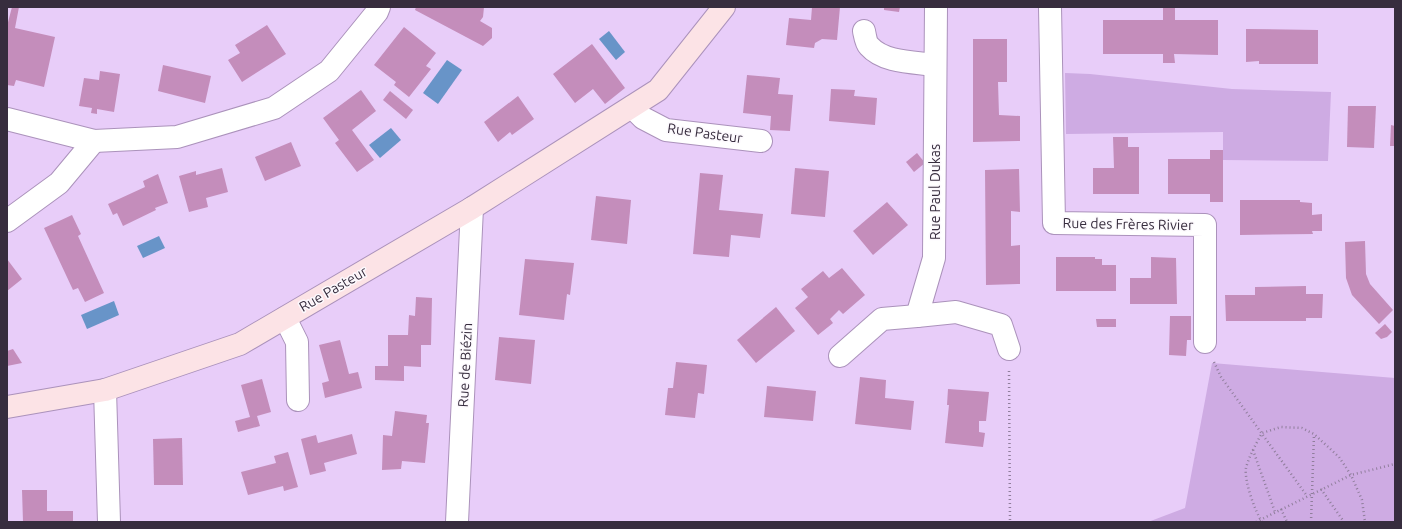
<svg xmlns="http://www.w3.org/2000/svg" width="1402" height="529" font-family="Ubuntu,sans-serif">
<rect width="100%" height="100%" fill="#e8cdf9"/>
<g fill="#ceabe3">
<path d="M1065,73L1090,74L1232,89L1331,92L1328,161L1223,160V132L1066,134Z"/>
<path d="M1212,363L1395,378V522H1148L1185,508Z"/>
</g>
<g fill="#6894c8">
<path d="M609,31L625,52L616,60L599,39Z"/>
<path d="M447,60L462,70L438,104L423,93Z"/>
<path d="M391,128L401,140L380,158L369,145Z"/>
<path d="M159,236L165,248L143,258L137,246Z"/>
<path d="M114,301L119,315L87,329L81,315Z"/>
</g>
<g fill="#c48dbb">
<path d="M12,7H19L15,28L55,37L44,87L16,80L14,86L7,85V26Z"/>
<path d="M416,7H484L483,17L480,21L492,28V38L483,46L415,10Z"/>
<path d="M812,7H840L837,40L822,39L815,43L814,48L786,45L789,18L811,20Z"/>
<path d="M884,7H900L899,12L884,10Z"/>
<path d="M1163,7H1175V20H1218V55L1174,54L1175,63H1163V54H1103V20H1163Z"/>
<path d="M267,25L286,54L242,82L228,60L240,53L235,45Z"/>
<path d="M404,27L436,53L426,66L431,69L409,97L394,85L396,82L374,65Z"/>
<path d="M1246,29L1318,30V64H1259V61L1246,62Z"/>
<path d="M973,39H1007V82H998L999,115L1020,116V141L973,142Z"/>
<path d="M592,44L625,88L605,104L593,89L575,103L553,74Z"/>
<path d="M163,65L211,76L205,103L158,91Z"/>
<path d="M100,71L120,74L114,112L97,109V114L91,113L92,108L79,106L84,78L99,80Z"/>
<path d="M747,75L780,78L778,94L793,95L790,131L770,130L771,116L743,113Z"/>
<path d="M831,89L855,90L854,96L877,98L875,125L829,121Z"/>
<path d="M361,90L376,111L352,130L374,160L357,172L335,143L339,140L323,118Z"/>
<path d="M390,91L413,110L406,119L383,100Z"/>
<path d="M518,96L534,119L512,135L510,132L498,142L484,122Z"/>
<path d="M1348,106H1376L1374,148L1347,147Z"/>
<path d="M1391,125L1395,126V146H1390Z"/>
<path d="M1113,137H1128V147H1139V194H1093V168H1114Z"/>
<path d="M291,142L301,166L265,181L255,157Z"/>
<path d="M1210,150H1223V202H1210V194H1168V159H1210Z"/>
<path d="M917,153L925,163L914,172L906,162Z"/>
<path d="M222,168L228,192L206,198L208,207L189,212L179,176L196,171V175Z"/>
<path d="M795,168L829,171L825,217L791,214Z"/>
<path d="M1019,169L1020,212L1011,211V246L1020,245V284L986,285L985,170Z"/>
<path d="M700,173L723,175L719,210L763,214L760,238L731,235L729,257L693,254Z"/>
<path d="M158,174L168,203L155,208L156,210L123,226L117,213L113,215L108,204L145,187L143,181Z"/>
<path d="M596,196L631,200L627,244L591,240Z"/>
<path d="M1240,200H1300V202L1312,203V215L1322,214V231H1312L1313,234L1240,235Z"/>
<path d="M887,202L908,225L873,255L853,231Z"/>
<path d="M72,215L81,234L78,236L104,293L85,302L78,288L73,290L44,228Z"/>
<path d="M1365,241L1366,274L1370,284L1393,310L1379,324L1352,295L1346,278L1345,242Z"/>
<path d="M1056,257H1095V259H1102V265H1116V291H1056Z"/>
<path d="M1151,257L1176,258L1177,304H1130V278H1151Z"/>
<path d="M7,259L22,279L7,291Z"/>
<path d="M525,259L574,263L570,295L567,294L564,320L519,315Z"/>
<path d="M842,268L865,295L843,314L839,310L830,319L833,323L818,335L795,308L808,297L801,289L823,271L829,278Z"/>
<path d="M1306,286V294H1323L1322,318H1306V321H1226L1225,295H1255V287Z"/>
<path d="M416,297L432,298L431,345H421V367L404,366V381L375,380V366H388V335H408L409,315L415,316Z"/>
<path d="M776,307L795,331L756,363L737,340Z"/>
<path d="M1170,316H1191V340H1187L1186,356L1169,355Z"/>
<path d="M1096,319H1116V327H1097Z"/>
<path d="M1385,324L1392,332L1387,337L1381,339L1375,333Z"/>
<path d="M499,337L535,340L531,384L495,380Z"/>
<path d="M340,340L349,374L358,372L362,388L325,398L322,383L329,381L319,345Z"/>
<path d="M13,349L22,363L7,366V351Z"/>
<path d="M676,362L707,365L704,394L698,393L695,418L665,415L668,388H673Z"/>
<path d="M860,377L886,380L885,398L914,401L911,430L855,424Z"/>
<path d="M262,379L271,412L257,416L260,426L238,432L235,421L250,417L241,385Z"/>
<path d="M767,386L816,391L813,421L764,417Z"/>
<path d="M948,389L989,392L986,421H979V432L985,433L983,447L945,443L949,405H947Z"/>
<path d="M395,411L427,415L426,423H429L425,463L402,461L401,469L382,470L383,435L392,436Z"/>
<path d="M352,434L357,454L324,463L326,471L310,475L301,439L316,435L318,443Z"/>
<path d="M182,438L183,485H154L153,439Z"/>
<path d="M288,452L298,487L284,491L283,486L248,495L241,472L276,463L274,456Z"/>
<path d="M22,490H47V511H73V522H23Z"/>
</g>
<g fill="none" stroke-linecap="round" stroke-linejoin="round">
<g stroke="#ab92bb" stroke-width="24">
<g id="street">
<path d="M936,7L934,258L917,316L956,312L1001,325L1009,349"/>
<path d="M1050,7L1054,223L1205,225V342"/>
<path d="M864,31C865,36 866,43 869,46C884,63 914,62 935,65"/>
<path d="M632,107L643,118L666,130L761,141"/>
<path d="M7,119L94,141L177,137L274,108L329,71L377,12L379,7"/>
<path d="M7,221L59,183L94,141"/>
<path d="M285,318L297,342L298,400"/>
<path d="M840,356L882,319L917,316"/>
<path d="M105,390L109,522"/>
<path d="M457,522L472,208"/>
</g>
</g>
<g stroke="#ab92bb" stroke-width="24">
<path id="secondary" d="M7,407L105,390L240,344L472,208L658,90L724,7"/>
</g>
<g stroke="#907e9c" stroke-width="2.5" stroke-dasharray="1 3" stroke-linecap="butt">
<path d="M1214,362L1221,377L1307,496"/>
<path d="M1009,371L1010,522"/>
<path d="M1253,450L1275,512"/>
<path d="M1321,489L1344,522"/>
<path d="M1281,509L1287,522"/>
<path d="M1256,522L1351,475L1395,464"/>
<path d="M1262,522C1255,511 1244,481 1246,468C1249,456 1256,444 1262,433L1281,427L1302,428L1314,434L1339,457L1351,475L1362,500L1365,522"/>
<path d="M1311,522L1314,435"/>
</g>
<use href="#street" stroke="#fff" stroke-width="22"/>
<use href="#secondary" stroke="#fce3e6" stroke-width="22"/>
</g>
<g text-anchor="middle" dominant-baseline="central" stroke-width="3" stroke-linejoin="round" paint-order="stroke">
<g font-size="14" fill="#372d3e" stroke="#fcf9fd">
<text transform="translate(705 133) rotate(8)">Rue Pasteur</text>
<text transform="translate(935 192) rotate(-90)">Rue Paul Dukas</text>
<text transform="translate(1128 224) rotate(1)">Rue des Frères Rivier</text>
<text transform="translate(333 289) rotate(-30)">Rue Pasteur</text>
<text transform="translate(465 365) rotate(-87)">Rue de Biézin</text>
</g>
</g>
<rect width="1402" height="529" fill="none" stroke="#372d3e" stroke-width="16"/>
</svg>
